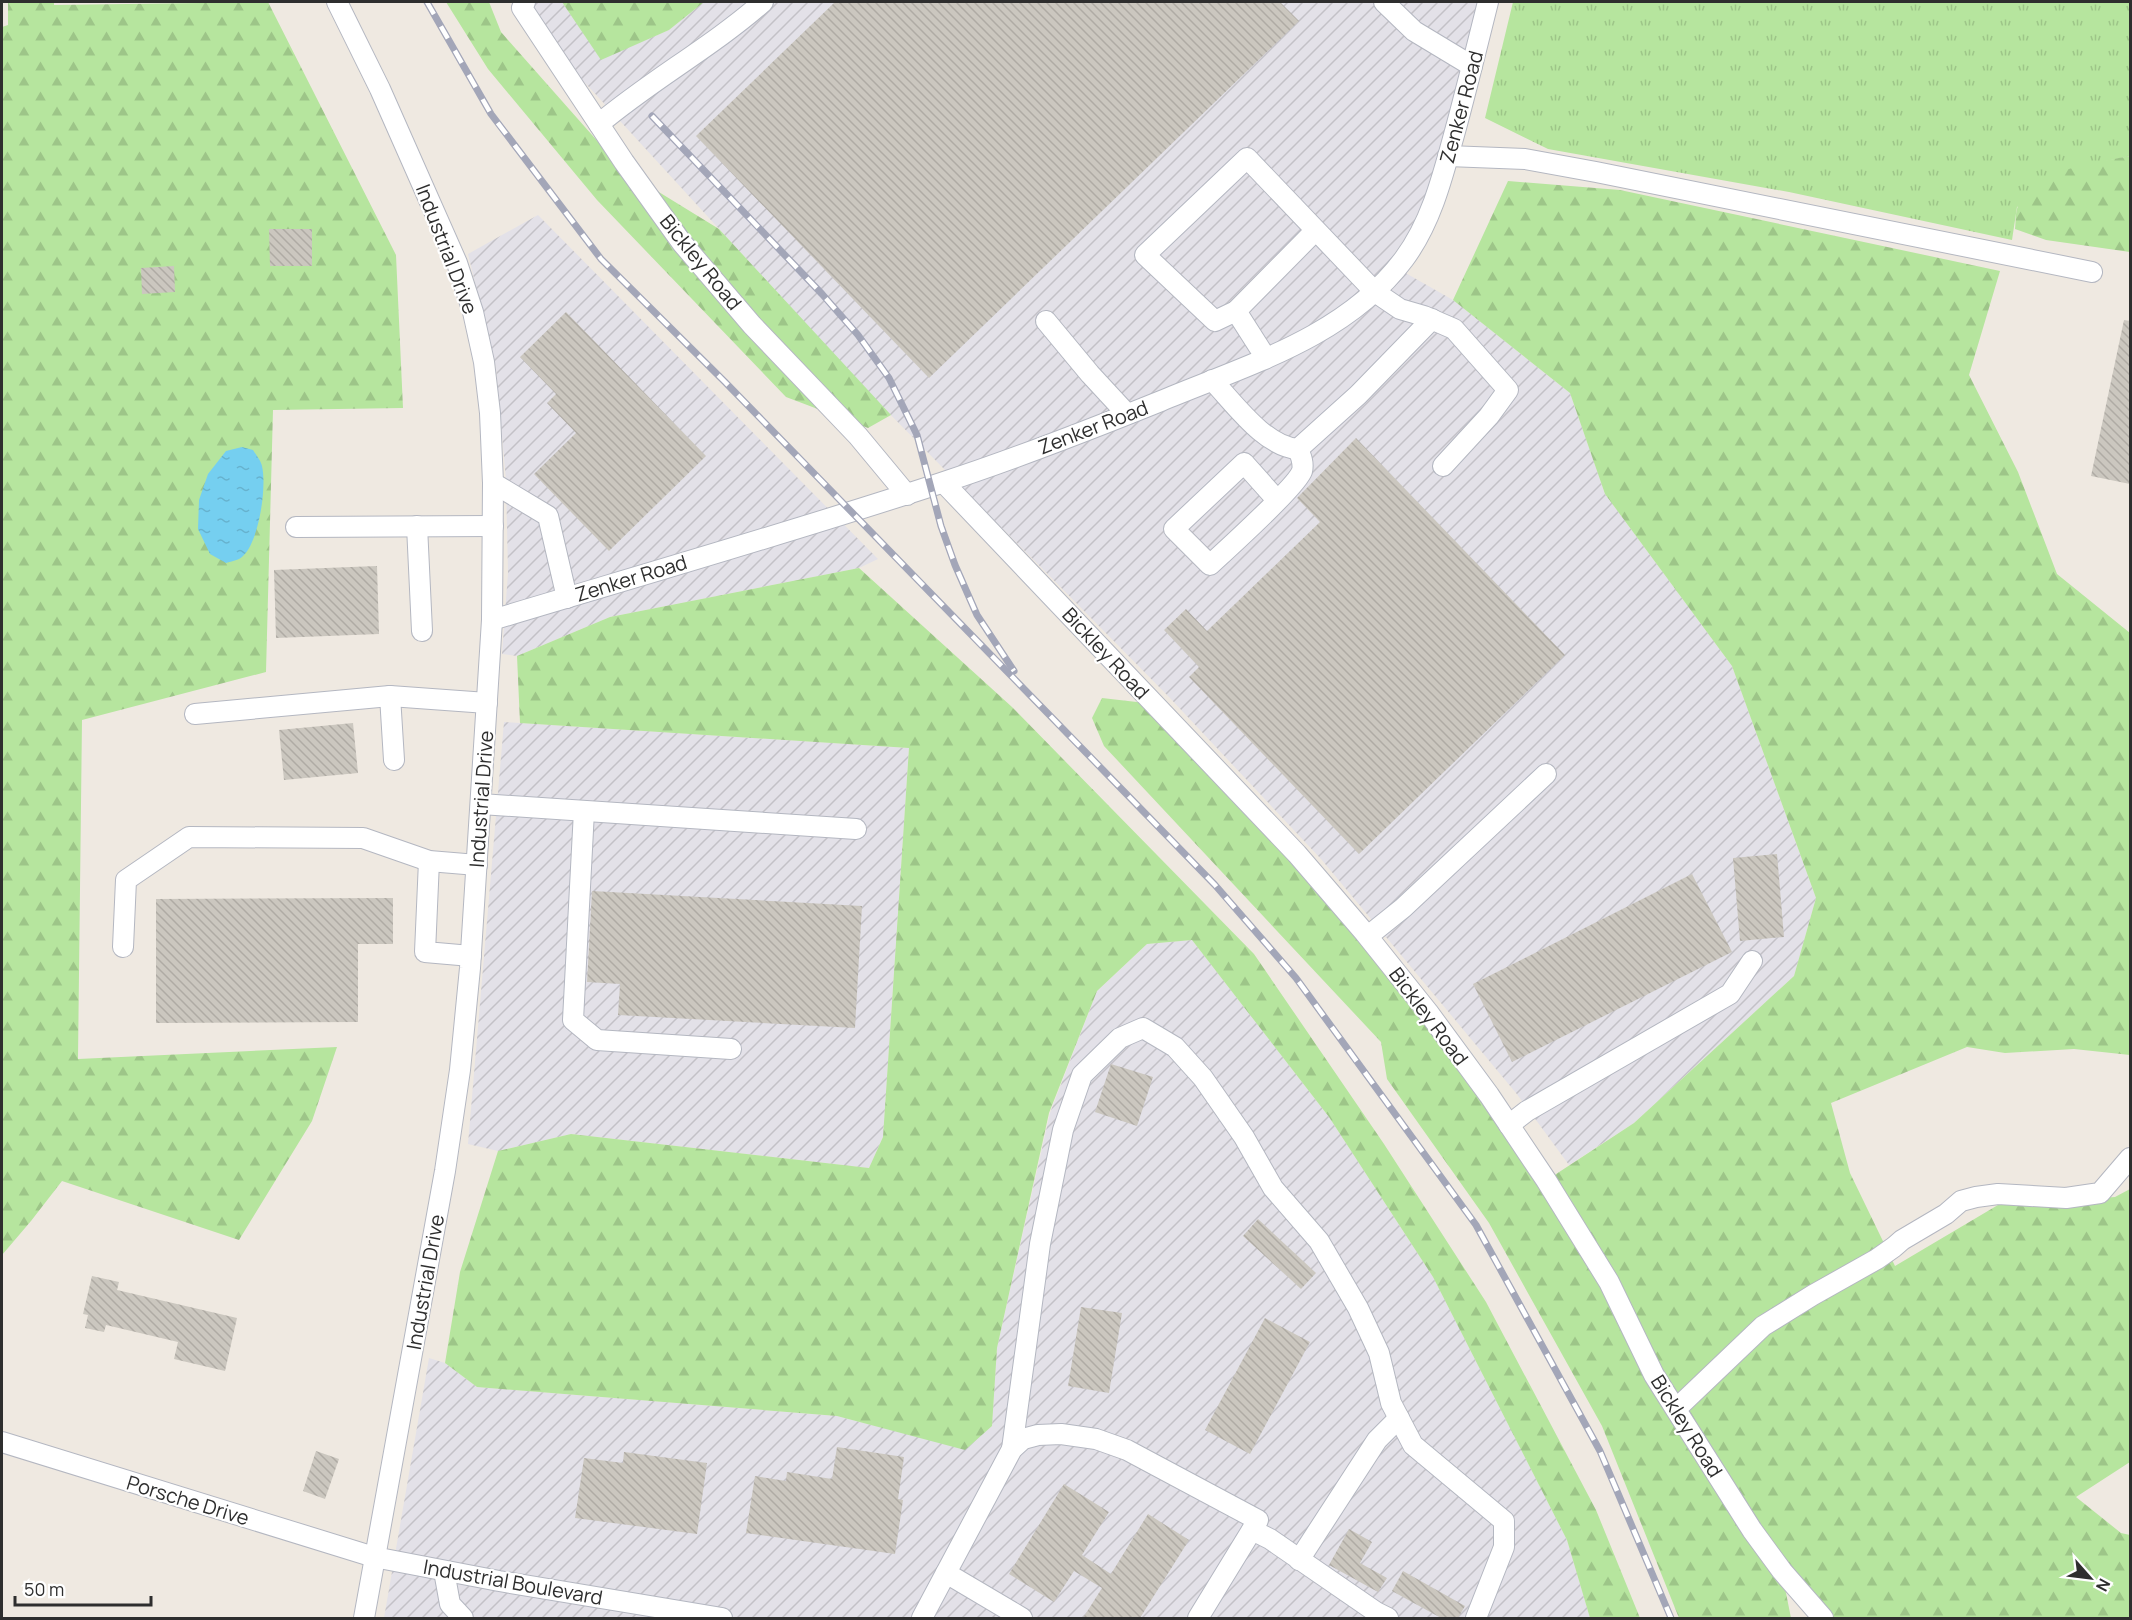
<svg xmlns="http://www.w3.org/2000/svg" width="2132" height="1620" font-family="Manrope,sans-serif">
<defs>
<pattern id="industrial-furrows" width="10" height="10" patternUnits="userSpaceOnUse" patternTransform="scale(1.5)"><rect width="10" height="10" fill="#e3e1e8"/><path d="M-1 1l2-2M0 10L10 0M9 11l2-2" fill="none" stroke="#c3c1c7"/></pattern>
<pattern id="grass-tufts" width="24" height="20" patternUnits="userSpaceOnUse" patternTransform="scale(1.5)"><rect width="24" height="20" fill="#b6e59e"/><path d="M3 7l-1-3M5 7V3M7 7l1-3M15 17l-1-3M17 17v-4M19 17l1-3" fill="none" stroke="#9dc588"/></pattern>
<pattern id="forest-firs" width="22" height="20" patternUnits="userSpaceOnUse" patternTransform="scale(1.5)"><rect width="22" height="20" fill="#b6e59e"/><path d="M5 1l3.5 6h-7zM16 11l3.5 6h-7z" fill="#9dc588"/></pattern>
<pattern id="water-ripples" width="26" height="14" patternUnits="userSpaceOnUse" patternTransform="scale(1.5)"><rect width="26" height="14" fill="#75cff0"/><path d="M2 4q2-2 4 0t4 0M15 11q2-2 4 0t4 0" fill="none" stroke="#66b2ce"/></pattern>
<pattern id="building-back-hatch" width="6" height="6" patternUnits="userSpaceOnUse" patternTransform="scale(1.5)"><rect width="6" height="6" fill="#cbc7bf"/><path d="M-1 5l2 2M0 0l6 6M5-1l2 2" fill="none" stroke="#afaba4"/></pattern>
</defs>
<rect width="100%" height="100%" fill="#efe9e1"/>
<g fill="url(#industrial-furrows)">
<path d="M511,2H562L601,59L669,30L704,2H1478L1454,111L1437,172L1408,234L1388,263L1453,300L1570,393L1605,494L1732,666L1816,898L1794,976L1634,1123L1569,1165L1516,1093L1321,859L1169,697L874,398Z"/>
<path d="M538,215L878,559L859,568L610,617L517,656L502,654L508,573L506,480L496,368L468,254Z"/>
<path d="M504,722L909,748L883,1137L869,1168L571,1134L498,1151L468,1144Z"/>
<path d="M1192,940L1329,1117L1433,1277L1567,1540L1590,1618H384L429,1358L445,1363L477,1387L837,1416L965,1449L992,1426L997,1348L1050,1113L1097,991L1147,944Z"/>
</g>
<path fill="url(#grass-tufts)" d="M1513,2H2130V156L2106,161L2017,207L2012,240L1789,192L1548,149L1485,118Z"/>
<g fill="url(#forest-firs)">
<path d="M8,2H54V5L268,2L396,255L403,408L273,410L266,672L82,720L78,1059L337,1047L312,1121L239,1240L62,1181L31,1221L2,1255V27L8,25Z"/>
<path d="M446,2H489L501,32L623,170L719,229L891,415L868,428L786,397L597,200L488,69Z"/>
<path d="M562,2H704L669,30L601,60Z"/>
<path d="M2130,156V252L2046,240L2015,229C2016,222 2015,213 2018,206C2033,169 2095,163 2130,156Z"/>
<path d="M1508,181L1620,190L2000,271L1969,375L2018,472L2057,574L2130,633V1055L2074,1049L2005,1053L1967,1047L1831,1103L1850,1173L1895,1266L1998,1205L2115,1197L2130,1189V1462L2076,1497L2121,1533L2130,1535V1618H1823L1782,1573L1791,1618H1679L1602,1426L1489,1223L1387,1079L1381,1042L1104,746L1092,718L1102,698L1154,704L1297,854L1547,1180L1634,1123L1794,976L1816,898L1732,666L1605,494L1570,393L1453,300Z"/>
<path d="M859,568L1012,707L1254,954L1384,1144L1486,1302L1596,1510L1640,1618H1590L1567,1540L1433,1277L1329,1117L1192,940L1147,944L1097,991L1049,1113L997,1348L992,1426L965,1450L837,1416L477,1387L445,1363L460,1272L498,1151L571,1134L869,1168L883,1137L909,748L520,723L517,656L610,617Z"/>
</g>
<path fill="url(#water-ripples)" d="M242,447L253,450C256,455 261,461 262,466C267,487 259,541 243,556C240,560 232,561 226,563L210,554L198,529L199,500L208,474L226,451Z"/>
<g fill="url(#building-back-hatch)">
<path d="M835,2H1280L1299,21L929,378L696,136Z"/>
<path d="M269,229H312V266H270Z"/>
<path d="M174,266L175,292L142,294L141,268Z"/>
<path d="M566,312L706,456L609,551L534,474L576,433L547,403L556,394L520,357Z"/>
<path d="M2124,320L2130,321V484L2091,476Z"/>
<path d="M1356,438L1565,655L1359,854L1189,677L1199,667L1164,630L1186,609L1207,631L1320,522L1297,498Z"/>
<path d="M377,566L379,634L276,638L274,570Z"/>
<path d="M353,723L358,773L284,780L279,730Z"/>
<path d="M1777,854L1784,937L1740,941L1733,858Z"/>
<path d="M1692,874L1732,952L1512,1062L1473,984Z"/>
<path d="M592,891L862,906L855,1028L618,1015L620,984L587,982Z"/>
<path d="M393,898V944H358V1022L156,1023V899Z"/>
<path d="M1111,1064L1153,1077L1137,1126L1095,1112Z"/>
<path d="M1258,1219L1316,1273L1301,1289L1243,1236Z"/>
<path d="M92,1276L119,1282L117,1290L237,1318L225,1371L174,1359L178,1342L106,1325L104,1332L85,1328L88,1315L83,1314Z"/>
<path d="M1081,1307L1122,1313L1109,1393L1068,1386Z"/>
<path d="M1265,1318L1310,1342L1250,1454L1205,1430Z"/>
<path d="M837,1447L904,1457L898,1499L903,1500L895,1554L746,1533L755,1476L786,1481L787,1472L832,1479Z"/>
<path d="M316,1451L339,1459L325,1499L303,1491Z"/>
<path d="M624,1452L707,1463L697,1534L575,1518L584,1458L623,1463Z"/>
<path d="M1064,1484L1109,1512L1082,1555L1111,1574L1148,1514L1189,1540L1140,1618H1083L1102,1588L1074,1571L1054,1602L1009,1574Z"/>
<path d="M1349,1529L1372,1542L1360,1563L1387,1578L1378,1592L1329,1565Z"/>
<path d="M1403,1571L1465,1606L1458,1618H1441L1392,1591Z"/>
</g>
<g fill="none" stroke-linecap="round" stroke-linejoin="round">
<g stroke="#b4b7c1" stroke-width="22">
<g id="minor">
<path d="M337,2L380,89L457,263L473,312L484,362L490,413L493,483L492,620L470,968L460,1070L445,1171L364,1618"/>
<path d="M525,2L522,8L624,162L682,243L752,325L858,436L907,495"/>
<path d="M1384,2L1414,31L1472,66"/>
<path d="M599,124C651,80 712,47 763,2"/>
<path d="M1448,156L1525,159L1596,172L2092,272"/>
<path d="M1316,230L1236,311L1215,321L1145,255L1247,158L1375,292L1400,309L1424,316L1454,329L1508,390L1489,416L1443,466"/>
<path d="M1236,311L1266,358"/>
<path d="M1046,321L1090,374L1127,414"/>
<path d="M1212,380C1234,403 1265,447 1298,449L1358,395L1432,319"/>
<path d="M493,483L548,516L567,598"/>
<path d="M944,483L1297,854L1364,932L1428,1012L1489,1095L1546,1180L1609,1282L1654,1375L1752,1530L1782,1571L1823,1618"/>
<path d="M1277,500L1244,463L1174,529L1210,565C1226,550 1297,486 1302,471C1304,463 1301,456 1298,449"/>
<path d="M417,526L422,631"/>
<path d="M296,527L493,526"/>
<path d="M492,620C642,575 792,532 941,483C1015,459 1089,430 1161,401C1247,365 1346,337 1404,259C1433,220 1444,171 1457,124C1468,83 1478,42 1488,2"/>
<path d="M390,696L394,760"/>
<path d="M195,714L390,696L487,703"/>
<path d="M481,804L856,829"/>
<path d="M584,811L573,1020L597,1040L731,1049"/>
<path d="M429,861L425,952L471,956"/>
<path d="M1368,936L1403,908L1546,774"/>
<path d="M123,947L126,880L189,837L363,838L429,861L477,865"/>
<path d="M1509,1125L1527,1111L1730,994L1752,961"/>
<path d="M1676,1409L1763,1326L1813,1295L1877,1259L1894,1247L1902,1240L1946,1214L1961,1201L1976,1197L1998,1194L2066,1198L2100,1193L2130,1158"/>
<path d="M2,1442L374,1557L499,1581L722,1618"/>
<path d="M1012,1449L1040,1244L1063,1130L1082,1075L1120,1038L1143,1028L1175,1047L1203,1078L1244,1137L1273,1188L1319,1241L1358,1308L1379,1353L1391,1403L1413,1445L1504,1521V1547L1476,1618"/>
<path d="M1252,1530L1270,1539L1376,1612L1388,1618"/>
<path d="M1299,1560L1377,1440L1399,1418"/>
<path d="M444,1571L450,1604L463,1618"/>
<path d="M946,1573L1022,1618"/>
<path d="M922,1618L1012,1449L1023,1439L1038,1435L1061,1434L1096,1439L1127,1450L1258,1520L1198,1618"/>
</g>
</g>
<use href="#minor" stroke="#fff" stroke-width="20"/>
<g stroke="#a3a6b8" stroke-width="7">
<g id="rail">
<path d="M427,2L491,114L601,259L725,382L1215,885L1296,978L1476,1225L1600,1451L1671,1618"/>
<path d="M652,116L822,294L858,335L889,378L917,435L941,526L955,565L977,615L1014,671"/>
</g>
</g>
<use href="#rail" stroke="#fff" stroke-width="4.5" stroke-dasharray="14" stroke-linecap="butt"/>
</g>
<g text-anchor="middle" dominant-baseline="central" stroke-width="4.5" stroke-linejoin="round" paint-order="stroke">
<g font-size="20" fill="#2e2e2e" stroke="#fff">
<text transform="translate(1461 107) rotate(-75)">Zenker Road</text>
<text transform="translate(447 249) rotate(69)">Industrial Drive</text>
<text transform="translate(701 262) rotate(51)">Bickley Road</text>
<text transform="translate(1093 427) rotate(-21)">Zenker Road</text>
<text transform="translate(631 578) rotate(-17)">Zenker Road</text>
<text transform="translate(1106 653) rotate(47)">Bickley Road</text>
<text transform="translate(481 799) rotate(-86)">Industrial Drive</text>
<text transform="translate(1429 1016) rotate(53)">Bickley Road</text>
<text transform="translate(425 1282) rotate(-80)">Industrial Drive</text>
<text transform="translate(1687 1426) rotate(58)">Bickley Road</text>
<text transform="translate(188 1500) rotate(17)">Porsche Drive</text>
<text transform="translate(513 1582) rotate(10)">Industrial Boulevard</text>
</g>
</g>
<rect width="2132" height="1620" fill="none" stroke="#2e2e2e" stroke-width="6"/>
<g transform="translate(2090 1578) rotate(118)" stroke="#ffffff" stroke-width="4.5" paint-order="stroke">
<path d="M0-4.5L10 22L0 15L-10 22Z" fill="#2e2e2e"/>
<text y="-9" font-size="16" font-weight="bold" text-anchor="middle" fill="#2e2e2e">N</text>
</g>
<path d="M15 1596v9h136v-9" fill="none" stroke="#2e2e2e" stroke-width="3"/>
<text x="24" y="1596" font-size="18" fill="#2e2e2e" stroke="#ffffff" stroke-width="4.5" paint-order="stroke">50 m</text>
</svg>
